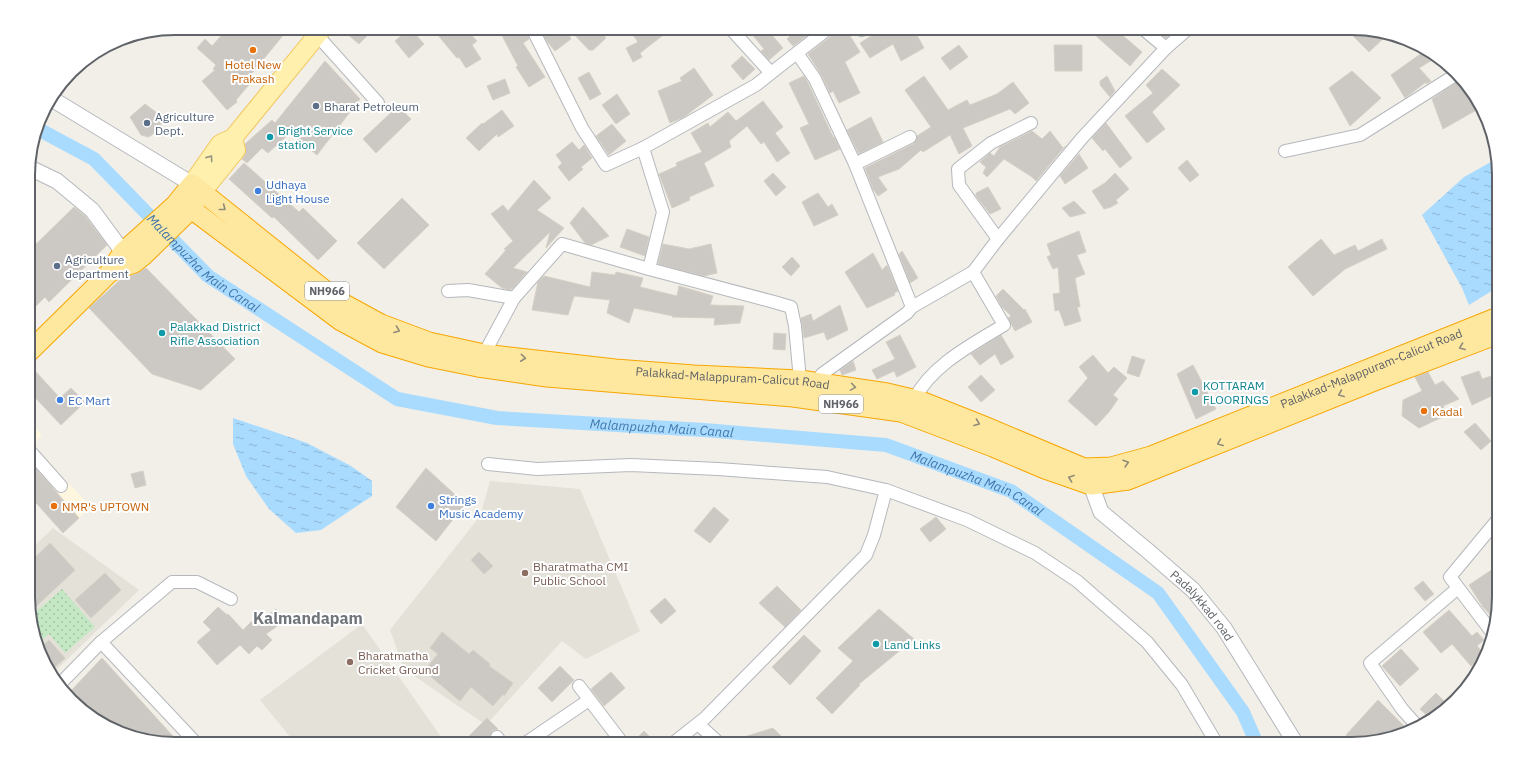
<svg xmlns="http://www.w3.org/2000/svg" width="1527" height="772" font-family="'IBM Plex Sans',sans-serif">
<defs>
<pattern id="park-dots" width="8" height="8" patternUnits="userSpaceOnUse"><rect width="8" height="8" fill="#c5e8c4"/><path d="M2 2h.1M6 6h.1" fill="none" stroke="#a3c0a3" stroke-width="1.8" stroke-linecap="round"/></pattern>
<pattern id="water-ripples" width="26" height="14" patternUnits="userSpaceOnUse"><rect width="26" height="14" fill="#a9dbff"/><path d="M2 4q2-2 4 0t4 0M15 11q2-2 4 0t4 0" fill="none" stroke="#8db5d2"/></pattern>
</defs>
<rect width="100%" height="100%" fill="#f1efe8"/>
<path fill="#fef6df" d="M29,421L42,435L33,445L91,507L63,533L29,495Z"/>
<g fill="#e4e1d8">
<path d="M490,481L580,489L640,631L586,659L562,641L486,725L404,669L390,630L480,516Z"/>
<path d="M53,528L139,590L53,673L29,616V551Z"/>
<path d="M362,624L446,744H296L260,700Z"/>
</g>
<path fill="url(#park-dots)" d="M62,589L95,627L65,653L49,634L40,641L30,617Z"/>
<g fill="url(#water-ripples)">
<path d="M1498,158V287L1469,305L1462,288L1422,215L1464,177Z"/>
<path d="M233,418L307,443L351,466L372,481V496L321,530L296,533L269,509L246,476L233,444Z"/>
</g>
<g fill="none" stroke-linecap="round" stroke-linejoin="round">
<path stroke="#a9dbff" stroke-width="14" id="s1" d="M38,129L94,159L208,276L397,399L497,418L704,430L886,445L1011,491L1158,593L1243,712L1257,744"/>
</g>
<g fill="#ccc9c5" stroke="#d6d0c5">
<path d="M228,28H289L249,77L253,80L236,100L237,102L227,110L202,81L215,70L213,69L216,65L197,48L205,39L212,46Z"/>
<path d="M340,28H358L367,36L359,44Z"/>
<path d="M410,28L424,44L409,58L395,41Z"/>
<path d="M432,28H465L477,41L472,45L481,59L466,68L459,57L457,58Z"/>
<path d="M498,28H525L529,39L523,43L545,77L529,87L516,67L518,66Z"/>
<path d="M540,28H565L571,39L555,51L546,40Z"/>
<path d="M568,28H597L606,38L593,50H589Z"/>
<path d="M628,28H660L650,36L660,31L662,36L640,53L642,57L633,62L626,48L638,42Z"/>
<path d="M747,28H766L783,48L769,60L761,51L764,49Z"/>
<path d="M799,28H813L815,30L793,46L787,39Z"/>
<path d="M838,28H845L860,52L845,62L860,93L839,103L833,91L830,93L822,76L808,54L834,34Z"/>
<path d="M884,28H913L924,48L901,61L893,44L870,58L860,43Z"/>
<path d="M1087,28H1114L1142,52L1130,66Z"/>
<path d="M1154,28H1178L1166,38Z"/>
<path d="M1345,28H1352L1386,36L1369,52Z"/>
<path d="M959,45L968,57L950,70L941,58Z"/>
<path d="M1054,45H1082V71H1055Z"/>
<path d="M1426,50L1437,57L1419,68L1431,81L1426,84V82L1405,98L1391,75Z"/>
<path d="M742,56L755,69L743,80L731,66Z"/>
<path d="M325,61L360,99L317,155L290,133L268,153L262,148L247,163L242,159L246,152L245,144L272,120L275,123Z"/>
<path d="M694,68L713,95L684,117L670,123L658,91L682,81L680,78Z"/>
<path d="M1162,69L1180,85L1152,112L1165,129L1147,143L1125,116L1153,93L1146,85Z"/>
<path d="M1352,71L1381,98L1350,126L1329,88Z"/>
<path d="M589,72L601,94L590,100L578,78Z"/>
<path d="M804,76L808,83L833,137H834L840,149L815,160L800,128L809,124L789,83Z"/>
<path d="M924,76L948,110L967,100L970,105L997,94L1013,82L1029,103L1015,114L1010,109L963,128L972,146L959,154L950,135L923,152L921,150L899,169L878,177L887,190L878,196L873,189L865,168L913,144L916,141L917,136L931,127L905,90Z"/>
<path d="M1107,76L1115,91L1110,97L1100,85V81Z"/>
<path d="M505,79L510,93L493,100L487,86Z"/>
<path d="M1462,79L1474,93L1480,108L1443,129L1432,99Z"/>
<path d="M617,94L630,114L616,124L602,105Z"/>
<path d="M763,101L783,127L775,133L790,153L777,162L764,142L761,144L747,126L729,141L731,147L704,163L714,186L689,197L690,200L672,208L659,174L677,166L676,163L702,152L691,133L708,123L710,127L728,112L736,121Z"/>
<path d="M145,104L161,116V128L149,137L141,135L130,117Z"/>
<path d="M398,106L411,119L376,153L363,139Z"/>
<path d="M502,110L514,126L498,137L497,134L479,151L466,138L482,123L483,124Z"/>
<path d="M871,117L883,142L859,154L847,130Z"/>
<path d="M1106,123L1132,158L1120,168L1105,149L1103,151L1092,138Z"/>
<path d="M612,124L626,141L609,155L596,136Z"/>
<path d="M1032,131L1042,139L1050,131L1063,148L1065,146L1036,181L1032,177L1004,159L987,177L983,173L986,167L980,162L990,153L994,156L1000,147Z"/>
<path d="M572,142L579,150L584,145L592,158L581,167L583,169L569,181L558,167L562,163L556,155Z"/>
<path d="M1079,154L1088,168L1065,184L1060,176Z"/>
<path d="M1187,160L1199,175L1190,182L1178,168Z"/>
<path d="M244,163L299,212L303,208L337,241L318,260L274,217L272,218L229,179Z"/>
<path d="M773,173L786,187L776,196L764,181Z"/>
<path d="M1115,173L1129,189L1116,200L1118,203L1111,207L1104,209L1092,191L1105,183Z"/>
<path d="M534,180L551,198L537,210L564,228L546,248L550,232L513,268L527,272L514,287L510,290L502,288L485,274L506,250L504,249L513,241L491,214L503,205L508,211Z"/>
<path d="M988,187L1001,209L990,214L976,196V193Z"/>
<path d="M818,193L828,207L832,204L838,215L814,226L802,202Z"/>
<path d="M402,198L429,225L384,269L357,243Z"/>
<path d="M1074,201L1086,213L1070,217L1062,208Z"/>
<path d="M74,207L85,216L107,245L49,302L45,297L29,313V251Z"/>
<path d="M583,207L609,236L591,245L585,243L570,223Z"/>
<path d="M627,229L649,237L645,256L620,247Z"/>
<path d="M1079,231L1086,252L1077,255L1085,274L1075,278L1080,307H1077L1081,321L1065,326L1059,310L1055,311L1053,294L1060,293L1058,267L1053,269L1047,257L1051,255L1047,244Z"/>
<path d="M1321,239L1334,255L1355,245L1358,251L1382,239L1387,249L1345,269L1313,296L1288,267Z"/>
<path d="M663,244L689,249L711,244L717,273L704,276L658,264Z"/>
<path d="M902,251L918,278L910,283L899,254Z"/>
<path d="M873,253L882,270L887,265L898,291L894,293L895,295L867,308L845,272Z"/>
<path d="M792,257L800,266L791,276L782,267Z"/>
<path d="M146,268L235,359L201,390L152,374L89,308L120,280L138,273Z"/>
<path d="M592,272L615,275L616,272L643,278L640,287L677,296L679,286L713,296L710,305L744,306L740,323L714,325L715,318L672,317L673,316L634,308L629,323L607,313L610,300L574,296L568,315L532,310L538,282L544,276L590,287Z"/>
<path d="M1003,289L1024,310L1025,309L1032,322L1015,331L1008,318L1011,316L1002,307L996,296Z"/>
<path d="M840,305L848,330L827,340L824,332L804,338L801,318L811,314L813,321Z"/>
<path d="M774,333L786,334L785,350L773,349Z"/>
<path d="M900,335L916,367L897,377L894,371L877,379L872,370L895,359L886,342Z"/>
<path d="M1001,335L1014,357L1001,365L995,354L980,365L971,354Z"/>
<path d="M1093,355L1108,373L1114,367L1127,378L1113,395L1118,399L1109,412L1096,426L1068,401L1088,378L1079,367Z"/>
<path d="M1132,356L1145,360L1139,377L1127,373Z"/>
<path d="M853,361L856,370L842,375L840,370Z"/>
<path d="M1193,365L1216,409L1196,419L1177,374Z"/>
<path d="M1479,371L1482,379L1498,374V393L1472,405L1461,377Z"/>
<path d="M36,372L60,398L71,388L85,402L61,425L29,391V379Z"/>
<path d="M1428,372L1435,385L1443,381L1459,399L1443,406L1447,415L1419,428L1402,416L1403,400L1422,391L1415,377Z"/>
<path d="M981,375L995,390L981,402L968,387Z"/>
<path d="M1475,423L1491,441L1481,450L1464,432Z"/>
<path d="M29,461L79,518L63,533L29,495Z"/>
<path d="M426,468L465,504L436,541L396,507Z"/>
<path d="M143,471L146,485L135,488L131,474Z"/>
<path d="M714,507L729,520L710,543L694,531Z"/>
<path d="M936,517L946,529L930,542L920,529Z"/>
<path d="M50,543L75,570L29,613V563Z"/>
<path d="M479,552L493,566L484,574L471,560Z"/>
<path d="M1493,569L1499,577V597L1494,619L1483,607L1469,585Z"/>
<path d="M105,573L121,590L91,618L75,600Z"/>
<path d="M1423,581L1434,594L1425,601L1414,588Z"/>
<path d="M777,586L801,610L785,627L759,603Z"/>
<path d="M665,598L676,611L661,624L650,611Z"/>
<path d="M218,607L227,615L228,614L243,630L252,621L256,624L276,609L284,621L266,634L272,640L262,650L257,646L249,654L240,645L217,665L197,642L211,630L203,622Z"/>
<path d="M879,609L914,639L859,684L860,685L832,714L816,698L853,661L838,648Z"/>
<path d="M1449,610L1472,636L1477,632L1484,640L1477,646L1484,654L1471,666L1452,644L1441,653L1423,632Z"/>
<path d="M442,632L469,654L473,650L490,664L489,666L513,683L504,696L503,694L493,706L471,687L460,701L424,671L438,654L430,648Z"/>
<path d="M804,635L821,651L790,685L772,667Z"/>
<path d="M49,640L65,658L52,670L42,646Z"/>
<path d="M1401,649L1419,669L1400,686L1382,666Z"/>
<path d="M102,658L180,744L110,729L68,694Z"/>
<path d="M560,666L574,680L552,702L538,688Z"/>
<path d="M611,672L625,688L604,706L591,689Z"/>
<path d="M1436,693L1448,705L1432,720L1420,709Z"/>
<path d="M1378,700L1407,729L1399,736L1361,744H1353L1346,735Z"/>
<path d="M487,718L498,729L492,731L490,738L483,744H476L469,736Z"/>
<path d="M773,728L789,744H731V741Z"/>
<path d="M644,731L657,744H642L637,738Z"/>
</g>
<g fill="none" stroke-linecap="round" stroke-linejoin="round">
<g stroke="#b5b8bc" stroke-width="14">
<g id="minor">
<path d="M532,28L582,128L606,165L643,148"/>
<path d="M730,28L771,73L829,28"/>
<path d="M860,28L862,30L865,28"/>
<path d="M1142,28L1166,48L1189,28"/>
<path d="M317,35L378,103"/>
<path d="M797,53L815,79L855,164L912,307"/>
<path d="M1285,151L1360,135L1457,74"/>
<path d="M855,164L910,137"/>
<path d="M998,239L959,185L958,169L991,143L1031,123"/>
<path d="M649,269L663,212L643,148L756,85L771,73"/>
<path d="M448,291L468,290L514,298"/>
<path d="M484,354L514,298L562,244L649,269L774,302L791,307L795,326L800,380"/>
<path d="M817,382L822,374L907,313L912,307L973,272L998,239L1082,138L1166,48"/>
<path d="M914,400C931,365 973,344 1004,325L973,272"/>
<path d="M29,450L61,486"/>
<path d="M488,464L537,469L631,465L718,469L827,477L886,490L874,535L866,555L705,718L672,744"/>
<path d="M886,490L967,520L1035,553L1077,581L1147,642L1182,685L1217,744"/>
<path d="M1491,631L1450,577L1499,518"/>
<path d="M58,686L101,642"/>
<path d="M579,686L623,744"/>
<path d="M698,724L720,744"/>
<path d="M1418,727L1402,709L1370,663L1458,588"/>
<path d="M497,737L502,744"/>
<path d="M197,744L101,642L172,582H197L231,599"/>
<path d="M524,744L589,700"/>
</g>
</g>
<g stroke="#b5b8bc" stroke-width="17">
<g id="tertiary">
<path d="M52,99L192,184"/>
<path d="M28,167L57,181L92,210L123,252"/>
<path id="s2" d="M1091,485L1101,512L1148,551L1193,590L1224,628L1296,744"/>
</g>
</g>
<g stroke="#f3c65e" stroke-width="20">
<g id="primary">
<path d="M192,184L220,144L233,138L323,28"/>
<path d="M202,192L236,150L233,138"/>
</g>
</g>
<g stroke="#f8a600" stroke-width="21">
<g id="trunk">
<path d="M190,208L341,321L382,343L428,357L478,367L547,377L793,397L901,412L993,447L1045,469L1091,485L1128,480L1377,380L1498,334"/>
<path d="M110,272L134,263L143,256L184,216L197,199"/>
<path id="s3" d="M29,352L96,286L110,272L123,252L175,205L192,184L337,300L381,324L429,342L484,354L615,369L694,375L800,380L887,393L921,401L984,426L1084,468L1111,467L1151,456L1498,317"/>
</g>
</g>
<use href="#minor" stroke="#fff" stroke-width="12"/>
<use href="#tertiary" stroke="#fff" stroke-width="15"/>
<use href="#primary" stroke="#fff0ae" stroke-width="18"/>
<use href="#trunk" stroke="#fee8a0" stroke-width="19"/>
</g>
<defs><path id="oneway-chevron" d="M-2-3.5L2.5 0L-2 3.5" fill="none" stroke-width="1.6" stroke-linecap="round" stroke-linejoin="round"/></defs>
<use stroke="#979480" href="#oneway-chevron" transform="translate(210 158) rotate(-55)"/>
<g stroke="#8f8b79">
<use href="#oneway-chevron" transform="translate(223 208) rotate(38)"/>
<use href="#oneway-chevron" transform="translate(397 330) rotate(21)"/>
<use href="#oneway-chevron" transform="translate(1462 347) rotate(159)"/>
<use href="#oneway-chevron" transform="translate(523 358) rotate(6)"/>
<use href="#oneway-chevron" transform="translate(853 387) rotate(9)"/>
<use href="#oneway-chevron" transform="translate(1341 394) rotate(158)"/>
<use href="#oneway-chevron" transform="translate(977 423) rotate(21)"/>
<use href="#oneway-chevron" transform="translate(1220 443) rotate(158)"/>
<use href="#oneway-chevron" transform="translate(1126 463) rotate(-16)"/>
<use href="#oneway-chevron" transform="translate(1071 478) rotate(-160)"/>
</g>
<g fill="#e8710a" stroke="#fff" stroke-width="1.5">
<circle cx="253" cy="50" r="4"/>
<circle cx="1424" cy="411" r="4"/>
<circle cx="54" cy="506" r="4"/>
</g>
<g fill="#5c6f8a" stroke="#fff" stroke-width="1.5">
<circle cx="316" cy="106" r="4"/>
<circle cx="147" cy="123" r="4"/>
<circle cx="57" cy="266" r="4"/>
</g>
<g fill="#0f9aa8" stroke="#fff" stroke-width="1.5">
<circle cx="270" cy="137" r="4"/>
<circle cx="162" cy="333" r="4"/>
<circle cx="1195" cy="392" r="4"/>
<circle cx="876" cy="644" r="4"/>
</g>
<g fill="#3f7fe0" stroke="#fff" stroke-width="1.5">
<circle cx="258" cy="191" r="4"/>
<circle cx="60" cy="400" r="4"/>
<circle cx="431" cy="506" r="4"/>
</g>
<g fill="#8d6e63" stroke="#fff" stroke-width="1.5">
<circle cx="525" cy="573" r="4"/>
<circle cx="350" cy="662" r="4"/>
</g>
<g text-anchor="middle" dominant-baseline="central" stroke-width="4" stroke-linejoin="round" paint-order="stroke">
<g fill="#fff" stroke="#8f9295" stroke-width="1">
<rect x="305" y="282" width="44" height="18" rx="3"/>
<rect x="819" y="395" width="44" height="18" rx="3"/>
</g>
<g font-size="11" font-weight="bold" fill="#5f6368">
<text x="327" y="291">NH966</text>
<text x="841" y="404">NH966</text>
</g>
<g font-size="12" fill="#c56008" stroke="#fff" text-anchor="start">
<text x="253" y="64" text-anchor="middle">Hotel New<tspan x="253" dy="14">Prakash</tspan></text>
<text x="1432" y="411">Kadal</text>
<text x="62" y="506">NMR's UPTOWN</text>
</g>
<g font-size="12" fill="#4e5e75" stroke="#fff" text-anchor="start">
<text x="324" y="106">Bharat Petroleum</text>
<text x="155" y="116">Agriculture<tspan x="155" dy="14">Dept.</tspan></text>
<text x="65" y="259">Agriculture<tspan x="65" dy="14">department</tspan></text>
</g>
<g font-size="12" fill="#0d838f" stroke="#fff" text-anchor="start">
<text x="278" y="130">Bright Service<tspan x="278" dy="14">station</tspan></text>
<text x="170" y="326">Palakkad District<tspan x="170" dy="14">Rifle Association</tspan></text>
<text x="1203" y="385">KOTTARAM<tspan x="1203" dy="14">FLOORINGS</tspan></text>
<text x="884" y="644">Land Links</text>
</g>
<g font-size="12" fill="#366cbe" stroke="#fff" text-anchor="start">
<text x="266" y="184">Udhaya<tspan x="266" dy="14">Light House</tspan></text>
<text x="68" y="400">EC Mart</text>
<text x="439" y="499">Strings<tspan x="439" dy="14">Music Academy</tspan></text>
</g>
<g font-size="12" fill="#5f6368" stroke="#fff">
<text stroke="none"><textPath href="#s3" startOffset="1500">Palakkad-Malappuram-Calicut Road</textPath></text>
<text stroke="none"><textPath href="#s3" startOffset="828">Palakkad-Malappuram-Calicut Road</textPath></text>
<text stroke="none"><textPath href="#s2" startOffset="167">Padalykkad road</textPath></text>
</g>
<g font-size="12" fill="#785e54" stroke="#fff" text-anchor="start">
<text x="533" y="566">Bharatmatha CMI<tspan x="533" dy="14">Public School</tspan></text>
<text x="358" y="655">Bharatmatha<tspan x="358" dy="14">Cricket Ground</tspan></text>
</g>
<g font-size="13" font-style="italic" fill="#4076ab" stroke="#fff">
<text stroke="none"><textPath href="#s1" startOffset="215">Malampuzha Main Canal</textPath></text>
<text stroke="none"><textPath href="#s1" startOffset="719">Malampuzha Main Canal</textPath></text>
<text stroke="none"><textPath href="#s1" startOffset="1043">Malampuzha Main Canal</textPath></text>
</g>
<g font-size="16" font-weight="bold" fill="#70757a" stroke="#fff">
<text x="308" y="618">Kalmandapam</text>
</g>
</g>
<path d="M0 0H1527V772H0ZM175 35H1352A140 140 0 0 1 1492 175V597A140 140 0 0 1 1352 737H175A140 140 0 0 1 35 597V175A140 140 0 0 1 175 35Z" fill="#fff" fill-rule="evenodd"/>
<path fill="none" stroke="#5f6368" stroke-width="2" d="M175 35H1352A140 140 0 0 1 1492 175V597A140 140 0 0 1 1352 737H175A140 140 0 0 1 35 597V175A140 140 0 0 1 175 35Z"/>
</svg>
